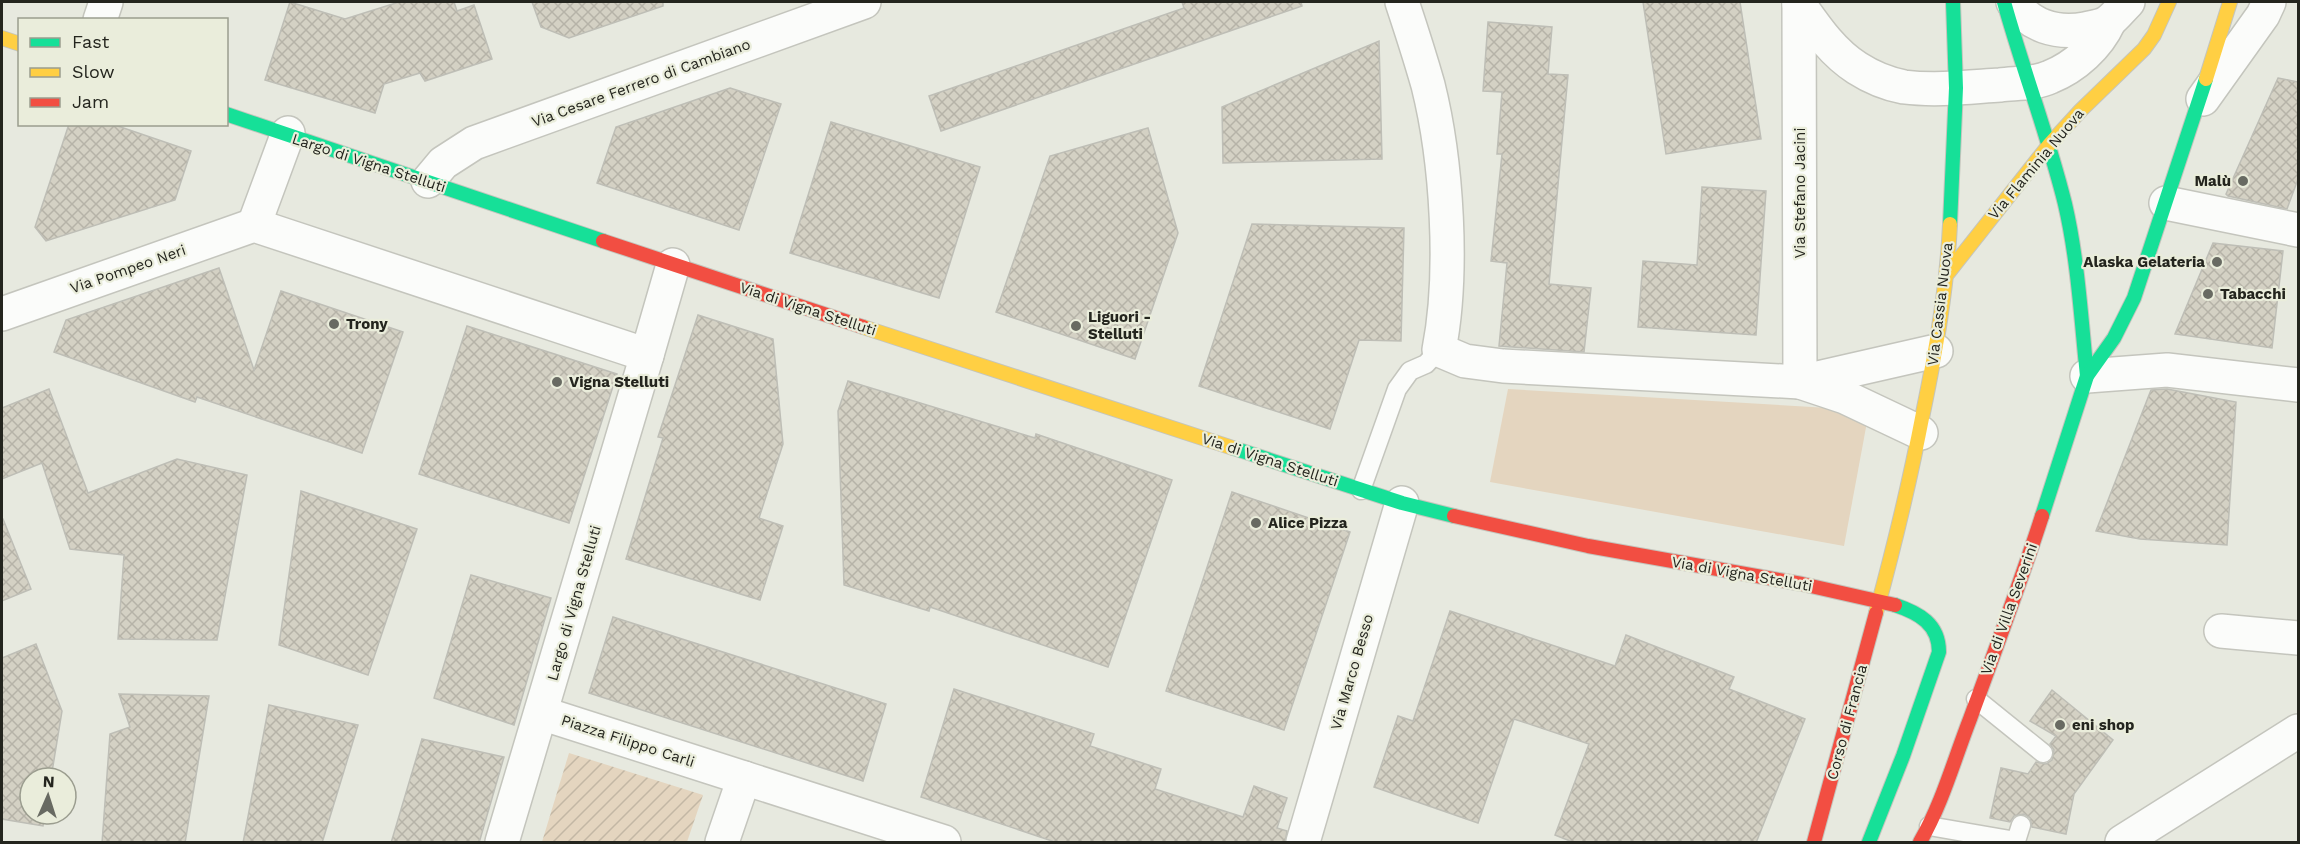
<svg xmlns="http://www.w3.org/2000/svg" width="2300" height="844" font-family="'Work Sans',sans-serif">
<defs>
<pattern id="garden-furrows" width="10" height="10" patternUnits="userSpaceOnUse" patternTransform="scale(1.5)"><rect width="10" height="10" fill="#e4d5bf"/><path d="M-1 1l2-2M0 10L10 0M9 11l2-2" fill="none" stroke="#c3b7a4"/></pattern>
<pattern id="building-cross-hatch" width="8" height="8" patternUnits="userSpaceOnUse" patternTransform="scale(1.5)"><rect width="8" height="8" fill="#d4d1c4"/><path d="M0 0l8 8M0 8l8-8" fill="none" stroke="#b6b3a8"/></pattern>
</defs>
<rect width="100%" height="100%" fill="#e7e9df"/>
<path fill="#e4d5bf" d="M1508,389L1829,408L1867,422L1844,546L1490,482Z"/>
<path fill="url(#garden-furrows)" d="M569,753L703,795L687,842H542Z"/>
<g fill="url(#building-cross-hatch)" stroke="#bebeb6" stroke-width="1.5">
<path d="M290,2L345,19L399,2H454L457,11L474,5L492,59L425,81L420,73L384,84L375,113L265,80Z"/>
<path d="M532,2H663V6L569,38L541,27Z"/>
<path d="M1182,2H1301L1302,6L941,131L929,96L1184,8Z"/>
<path d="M1643,2H1740L1761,139L1666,154Z"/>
<path d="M1488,22L1552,27L1548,74L1568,75L1549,284L1591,288L1584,352L1499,346L1507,263L1491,261L1502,154H1497L1502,92L1483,91Z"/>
<path d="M1379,41L1382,159L1223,163L1222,107Z"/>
<path d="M2278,78L2298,82V179L2287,209L2228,196L2226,194Z"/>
<path d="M730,88L781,104L739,230L597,183L616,127Z"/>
<path d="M831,122L980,167L939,298L790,253Z"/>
<path d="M69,124H112L191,151L175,200L46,241L35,227Z"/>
<path d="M1148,128L1178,233L1135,359L996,312L1050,156Z"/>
<path d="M1702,187L1766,191L1756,335L1638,327L1643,261L1697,265Z"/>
<path d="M1252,224L1404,228L1401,341L1359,340L1330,429L1199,386Z"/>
<path d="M2213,243L2283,251L2272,348L2175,334Z"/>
<path d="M219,268L254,370L281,291L403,332L362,453L197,397L195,402L54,352L66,320Z"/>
<path d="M698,315L773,339L783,444L759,518L783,526L760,600L626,559L663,438L658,437Z"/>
<path d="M467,326L617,374L569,523L419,474Z"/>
<path d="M848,381L1035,438L1036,434L1172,480L1108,667L930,607L929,611L844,585L838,411Z"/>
<path d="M49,389L88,493L177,459L247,475L217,640L118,639L124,555L70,549L42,463L2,479V408Z"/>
<path d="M2167,389L2236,402L2227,545L2140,539L2096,531L2151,390Z"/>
<path d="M301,491L417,529L368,675L279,645Z"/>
<path d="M1232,492L1350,532L1284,730L1166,691Z"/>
<path d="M2,519H3L31,589L2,601Z"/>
<path d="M471,575L551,598L514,725L434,698Z"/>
<path d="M1450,611L1615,666L1626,635L1734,677L1729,689L1805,719L1756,843H1575L1555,835L1589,744L1514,719L1478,823L1374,787L1398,716L1413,721Z"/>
<path d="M613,617L886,704L863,781L589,693Z"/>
<path d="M36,644L62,711L51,778H30V814H45L43,826L2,819V658Z"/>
<path d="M954,689L1094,734L1090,746L1161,769L1155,789L1243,817L1254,786L1287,798L1277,828L1287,831L1285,843H1058L921,797Z"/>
<path d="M2052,690L2113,740L2074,794L2066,834L2032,827L2030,818L2024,814L2014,816L2010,822L1990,818L2001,768L2028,774L2036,762L2046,764L2052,760L2054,750L2050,744L2056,736L2030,721Z"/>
<path d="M119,694L209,696L185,843H102L110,734L130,727Z"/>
<path d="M269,705L358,725L322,843H243Z"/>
<path d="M422,739L504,757L479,843H391Z"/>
</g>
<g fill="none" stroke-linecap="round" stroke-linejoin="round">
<g stroke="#c4c5bd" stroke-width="21">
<g id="lane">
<path d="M1361,490L1397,389L1410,371L1426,364L1439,350"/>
<path d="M1976,699L2043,753"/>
<path d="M1929,826L2016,841L2021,825"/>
</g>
</g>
<g stroke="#c4c5bd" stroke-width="36">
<g id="street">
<path d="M1402,2C1411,29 1420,57 1428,85C1447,161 1454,273 1439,350L1465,361L1503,366L1800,382L1845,397L1921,433"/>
<path d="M1799,2L1800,382"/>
<path d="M2013,2C2030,26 2056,34 2085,29C2092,27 2101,27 2108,22C2115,17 2122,8 2128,2"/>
<path d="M1799,4C1816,28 1832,52 1857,68C1871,77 1888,84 1904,87C1936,91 1969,87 2000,85C2017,83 2035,84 2050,77C2075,67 2098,46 2109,22"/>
<path d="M100,20L106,2"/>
<path d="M2203,99L2263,15L2269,2"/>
<path d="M428,181L443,163L474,143L864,2"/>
<path d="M2166,203L2298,230"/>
<path d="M254,225L647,355L673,265"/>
<path d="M254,225L288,133"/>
<path d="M2,314L254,225"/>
<path d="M2087,376L2167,370L2298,385"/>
<path d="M1800,382L1936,351"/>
<path d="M2221,631L2298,638"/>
<path d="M541,713L744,778L722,842"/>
<path d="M744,778L944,842"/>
<path d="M502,842L647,355"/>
<path d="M1303,842L1402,503"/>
<path d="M2122,842L2298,731"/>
</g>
</g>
<g stroke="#c4c5bd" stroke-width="16">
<g id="fast">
<path d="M2004,2C2023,70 2048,135 2065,204C2078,260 2081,318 2087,376"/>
<path d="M226,114L603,241"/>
<path d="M1950,224L1956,88L1953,2"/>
<path d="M1233,448L1402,503L1454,516"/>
<path d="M2042,516L2087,376L2114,338L2134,298L2206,79"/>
<path d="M1869,842L1903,756L1939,652C1939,624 1919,613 1895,605"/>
</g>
</g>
<g stroke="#c4c5bd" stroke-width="16">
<g id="slow">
<path d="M2,38L20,44"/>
<path d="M2206,79L2230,2"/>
<path d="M1948,273L2049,145L2081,110L2144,49L2154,35L2169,2"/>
<path d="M863,327L1233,448"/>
<path d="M1876,613C1894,547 1910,481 1923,413C1936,350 1947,288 1950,224"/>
</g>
</g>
<g stroke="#c4c5bd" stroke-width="16">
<g id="jam">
<path d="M603,241L863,327"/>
<path d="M1454,516L1588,546L1802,584L1895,605"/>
<path d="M1814,842L1876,613"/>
<path d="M1920,842C1942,804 1954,760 1970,719C1995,651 2020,584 2042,516"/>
</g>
</g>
<use href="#lane" stroke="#fbfcfa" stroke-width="18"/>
<use href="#street" stroke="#fbfcfa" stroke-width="33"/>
<use href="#fast" stroke="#16e098" stroke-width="14"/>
<use href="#slow" stroke="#ffcf43" stroke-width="14"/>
<use href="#jam" stroke="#f24e42" stroke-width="14"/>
</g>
<g fill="#686a62" stroke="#eaeddb" stroke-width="2">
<circle cx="2243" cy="181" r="6"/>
<circle cx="2217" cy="262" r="6"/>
<circle cx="2208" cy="294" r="6"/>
<circle cx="334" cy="324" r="6"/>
<circle cx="1076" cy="326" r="6"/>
<circle cx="557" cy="382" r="6"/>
<circle cx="1256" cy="523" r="6"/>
<circle cx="2060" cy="725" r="6"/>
</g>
<g text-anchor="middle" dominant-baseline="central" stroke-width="4.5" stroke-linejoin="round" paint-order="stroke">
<g font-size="15" fill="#24251e" stroke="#eaeddb">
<text transform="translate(641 83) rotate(-20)">Via Cesare Ferrero di Cambiano</text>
<text transform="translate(369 163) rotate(18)">Largo di Vigna Stelluti</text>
<text transform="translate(2036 164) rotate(-50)">Via Flaminia Nuova</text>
<text transform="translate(1800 193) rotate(-90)">Via Stefano Jacini</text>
<text transform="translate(128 269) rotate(-19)">Via Pompeo Neri</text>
<text transform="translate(1940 304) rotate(-83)">Via Cassia Nuova</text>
<text transform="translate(808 309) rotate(18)">Via di Vigna Stelluti</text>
<text transform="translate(1270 460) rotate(18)">Via di Vigna Stelluti</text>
<text transform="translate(1742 574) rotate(10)">Via di Vigna Stelluti</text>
<text transform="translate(574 603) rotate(-74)">Largo di Vigna Stelluti</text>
<text transform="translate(2009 609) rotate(-70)">Via di Villa Severini</text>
<text transform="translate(1352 672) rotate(-74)">Via Marco Besso</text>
<text transform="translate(1847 722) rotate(-75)">Corso di Francia</text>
<text transform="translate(628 741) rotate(18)">Piazza Filippo Carli</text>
</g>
<g font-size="15" font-weight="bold" fill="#24251e" stroke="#eaeddb" text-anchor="start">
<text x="2231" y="181" text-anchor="end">Malù</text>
<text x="2205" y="262" text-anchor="end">Alaska Gelateria</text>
<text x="2220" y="294">Tabacchi</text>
<text x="1088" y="317">Liguori -<tspan x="1088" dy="17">Stelluti</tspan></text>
<text x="346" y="324">Trony</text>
<text x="569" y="382">Vigna Stelluti</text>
<text x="1268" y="523">Alice Pizza</text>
<text x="2072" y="725">eni shop</text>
</g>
</g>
<rect width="2300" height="844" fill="none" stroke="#24251e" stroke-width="6"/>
<rect x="18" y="18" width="210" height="108" fill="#eaeddb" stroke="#9b9d8f" stroke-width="1.5"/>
<rect x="30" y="38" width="30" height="9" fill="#16e098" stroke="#9b9d8f" stroke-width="1.5"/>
<text x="72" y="48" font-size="18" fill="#24251e">Fast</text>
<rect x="30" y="68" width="30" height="9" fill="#ffcf43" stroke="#9b9d8f" stroke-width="1.5"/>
<text x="72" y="78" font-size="18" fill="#24251e">Slow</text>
<rect x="30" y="98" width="30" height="9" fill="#f24e42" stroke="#9b9d8f" stroke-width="1.5"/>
<text x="72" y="108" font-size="18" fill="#24251e">Jam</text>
<g transform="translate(48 796) rotate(3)"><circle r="28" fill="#eaeddb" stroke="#9b9d8f" stroke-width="1.5"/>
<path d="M0-4.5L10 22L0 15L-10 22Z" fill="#686a62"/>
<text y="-9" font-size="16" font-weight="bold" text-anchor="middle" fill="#24251e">N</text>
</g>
</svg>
